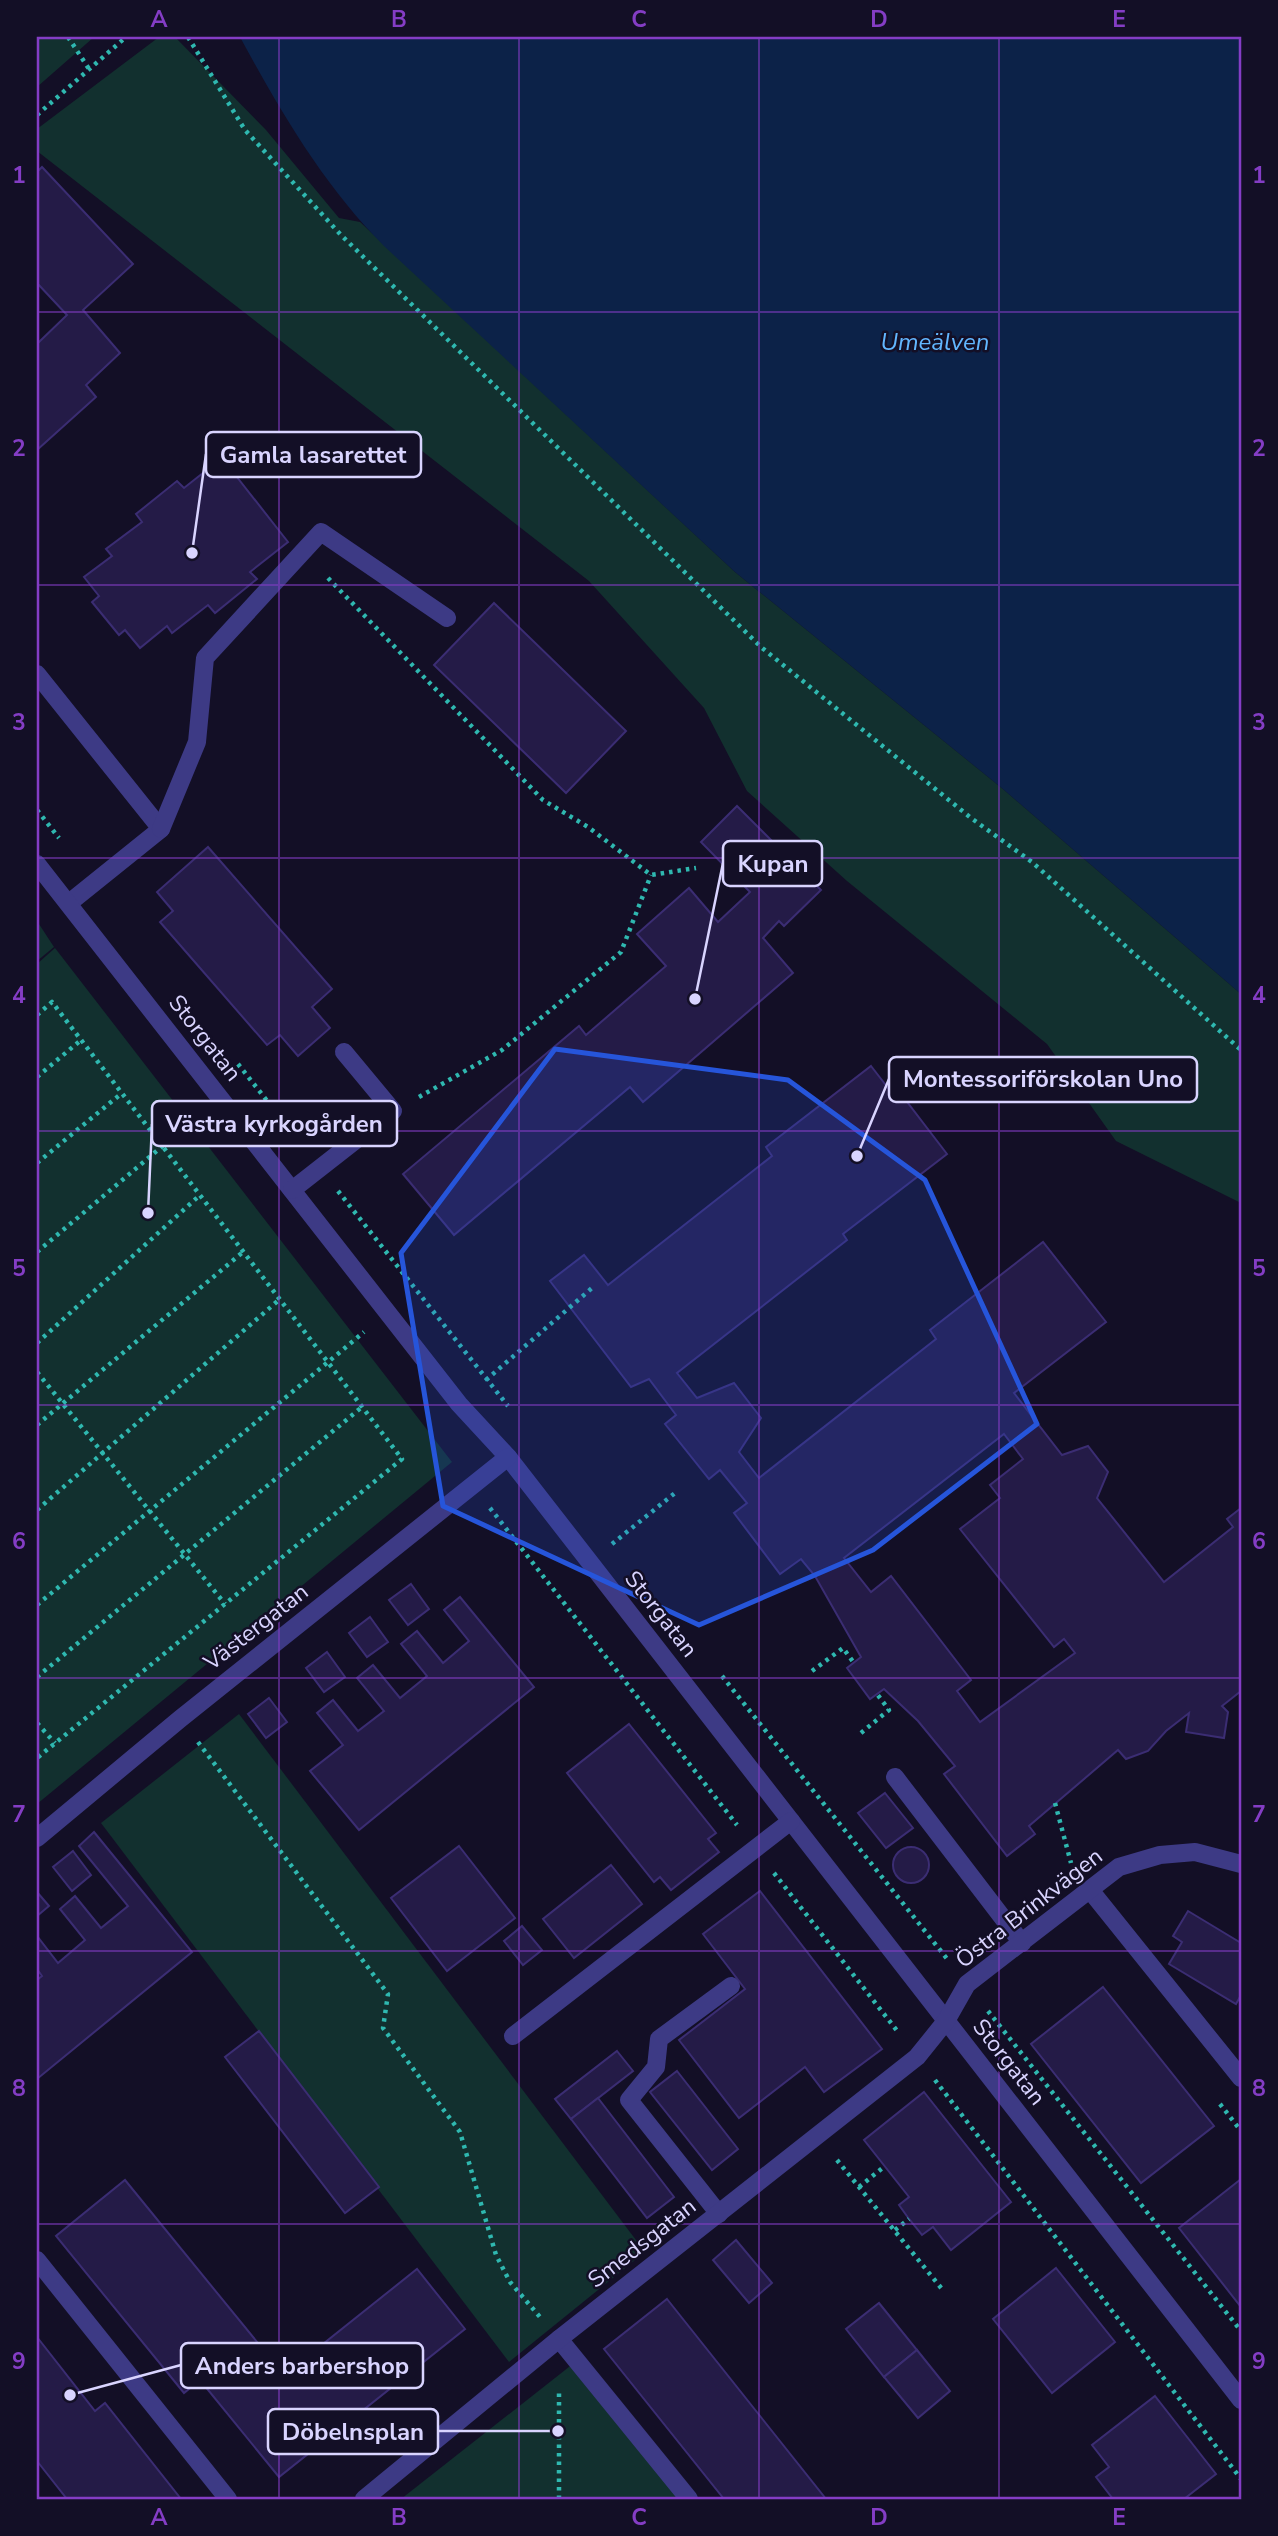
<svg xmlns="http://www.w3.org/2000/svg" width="1278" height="2536" font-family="'Nunito Sans',sans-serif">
<rect width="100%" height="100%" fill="#130f26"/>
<g fill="#12302f">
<path d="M37,37H94L37,87Z"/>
<path d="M159,37H175L266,130L339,218L360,222L735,572L1003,789L1241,994V1203L1116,1141L1047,1044L847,881L747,791L704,708L589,581L37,151V129Z"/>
<path d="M37,921L54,947L37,961Z"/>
<path d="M55,948L452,1462L37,1804V964Z"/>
<path d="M239,1714L645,2252L509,2362L101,1823Z"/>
<path d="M574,2363L684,2499H401Z"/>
</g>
<path fill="#0c2248" d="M240,37H1241V994L1003,789L735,572L384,246C324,186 280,111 240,37Z"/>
<g fill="#241b47" stroke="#3b2d73" stroke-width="2" fill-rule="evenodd">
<path d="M42,167L133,264L83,310L120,353L86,385L96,397L37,450V344L67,315L37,283V172Z"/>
<path d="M222,458L288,542L250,572L257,579L215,613L208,605L172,633L167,626L140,648L125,630L119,635L92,602L99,596L84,577L112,556L106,549L142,522L136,514L177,481L184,488Z"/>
<path d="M494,603L626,731L566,793L434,665Z"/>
<path d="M737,806L821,890L784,926L779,921L763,938L793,973L643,1102L630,1087L454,1235L403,1174L579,1026L586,1035L666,966L637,934L689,888L718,922L750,892L701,842Z"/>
<path d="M208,847L332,989L312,1007L330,1028L298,1056L280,1035L267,1045L160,922L173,911L157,892Z"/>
<path d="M871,1066L899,1102L904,1098L947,1154L843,1234L847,1240L677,1373L697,1398L734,1383L761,1418L739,1452L759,1478L936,1339L930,1330L1043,1242L1106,1322L1014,1393L1062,1455L1088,1446L1108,1472L1097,1498L1164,1582L1233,1527L1227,1519L1241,1508V1691L1222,1706L1228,1712L1224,1738L1186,1732L1189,1713L1166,1731L1148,1751L1126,1759L1118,1750L1029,1826L1035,1834L1007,1856L944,1774L955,1766L918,1721L884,1689L870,1699L847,1668L861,1657L815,1576L801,1559L780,1574L734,1513L747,1503L720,1470L709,1479L665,1424L676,1415L649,1379L631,1387L550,1281L584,1255L608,1285L772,1156L766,1147ZM1004,1434L1023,1459L990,1485L1000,1498L960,1529L1054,1647L1064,1639L1075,1653L980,1722L957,1691L971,1680L891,1576L871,1592L844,1558Z"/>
<path d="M411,1584L429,1609L408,1625L389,1600Z"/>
<path d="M460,1597L534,1687L359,1830L310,1771L343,1745L317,1713L333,1700L358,1731L384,1711L357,1678L373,1665L400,1698L427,1676L401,1644L417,1631L443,1663L469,1641L444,1610Z"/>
<path d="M370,1617L388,1642L367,1657L349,1633Z"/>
<path d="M327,1652L345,1677L324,1692L306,1668Z"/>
<path d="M269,1698L287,1722L266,1738L248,1714Z"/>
<path d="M629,1724L716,1833L708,1839L719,1852L671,1890L660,1877L654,1882L567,1773Z"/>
<path d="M885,1793L913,1828L886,1848L858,1813Z"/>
<path d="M94,1832L192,1952L37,2079V1980L42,1976L37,1969V1936L58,1963L85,1940L60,1909L75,1896L101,1928L128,1906L79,1846Z"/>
<path d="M459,1846L515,1918L447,1971L391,1898Z"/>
<circle cx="911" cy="1865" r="18"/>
<path d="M73,1851L91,1875L72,1891L53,1867Z"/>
<path d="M611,1865L642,1904L574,1958L543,1919Z"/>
<path d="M760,1891L882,2049L824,2092L805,2067L739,2118L679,2040L745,1989L703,1934Z"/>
<path d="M37,1892L49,1906L37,1916Z"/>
<path d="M1188,1911L1241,1943V1995L1236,2004L1169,1964L1182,1942L1173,1936Z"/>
<path d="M522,1926L542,1950L523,1965L504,1941Z"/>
<path d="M1103,1987L1214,2126L1141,2183L1031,2044Z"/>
<path d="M259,2031L379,2187L345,2213L225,2057Z"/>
<path d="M617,2051L633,2071L571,2119L555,2099Z"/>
<path d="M677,2071L738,2149L712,2170L650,2092Z"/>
<path d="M924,2092L1011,2202L951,2250L933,2227L922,2235L909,2219L899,2205L909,2197L864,2140Z"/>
<path d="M598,2098L674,2197L647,2218L571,2119Z"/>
<path d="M1241,2179V2307L1179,2228Z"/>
<path d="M125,2180L284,2375L417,2269L465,2329L279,2477L200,2380L184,2393L56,2236Z"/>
<path d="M736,2240L772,2283L749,2303L713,2260Z"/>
<path d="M1056,2268L1115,2342L1052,2393L993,2319Z"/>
<path d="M667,2299L826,2499H724L604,2349Z"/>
<path d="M879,2303L917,2350L884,2377L846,2329Z"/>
<path d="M37,2337L95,2411L105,2403L181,2499H67L37,2461Z"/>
<path d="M917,2350L950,2391L918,2418L884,2377Z"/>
<path d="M1155,2396L1216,2474L1184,2499H1113L1096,2477L1109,2467L1092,2445Z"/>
</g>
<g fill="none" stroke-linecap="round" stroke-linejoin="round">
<g stroke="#2fb8b0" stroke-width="4.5" stroke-dasharray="3.5 5" stroke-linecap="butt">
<path d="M68,37L89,69"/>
<path d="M188,37L245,130L341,235L761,647L971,818L1032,862L1241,1050"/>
<path d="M37,115L126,37"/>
<path d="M328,578L543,800L588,827L651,875L696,868"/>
<path d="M37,810L59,838"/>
<path d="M37,1015L52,1002L402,1459L37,1758"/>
<path d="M238,1064L302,1145"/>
<path d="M37,1077L81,1040"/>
<path d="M419,1097L502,1050L621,952L651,875"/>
<path d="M37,1163L122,1093"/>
<path d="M338,1191L508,1406"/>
<path d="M37,1252L197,1117"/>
<path d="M37,1343L200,1195"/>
<path d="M37,1372L225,1604"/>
<path d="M486,1380L592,1288"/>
<path d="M37,1425L243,1252"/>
<path d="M490,1508L737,1825"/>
<path d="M37,1510L280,1299"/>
<path d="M612,1544L675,1493"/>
<path d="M37,1605L364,1332"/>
<path d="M812,1671L843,1648L854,1663"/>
<path d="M722,1676L948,1960"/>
<path d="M37,1677L362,1407"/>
<path d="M37,1723L55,1743"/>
<path d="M861,1733L889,1710L877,1694"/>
<path d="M198,1742L388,1994L383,2028L460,2132L496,2255L510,2282L540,2317"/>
<path d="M1055,1803L1071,1863"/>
<path d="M774,1873L898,2032"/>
<path d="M988,2011L1241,2331"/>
<path d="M935,2080L1241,2479"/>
<path d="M1220,2104L1241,2131"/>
<path d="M837,2160L942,2289"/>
<path d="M859,2187L885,2166"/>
<path d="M895,2230L909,2219"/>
<path d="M559,2499V2392"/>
</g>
<g stroke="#3d3a85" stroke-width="18">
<path d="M37,674L161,829L69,903"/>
<path d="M161,829L197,742L205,658L321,532L447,618"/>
<path d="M37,864L459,1404L508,1457L1241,2400"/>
<path d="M292,1190L393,1111L344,1052"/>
<path d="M895,1777L1022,1943"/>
<path d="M37,1838L180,1719L508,1457"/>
<path d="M1090,1890L1241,2078"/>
<path d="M513,2036L791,1821"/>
<path d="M719,2214L629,2100L656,2067L659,2039L731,1986"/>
<path d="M37,2260L228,2499"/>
<path d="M559,2339L689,2499"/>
<path d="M364,2499L559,2339L917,2057L946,2021L967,1984L1119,1867L1160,1855L1195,1852L1241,1864"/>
</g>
</g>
<path fill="#2655da" fill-opacity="0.2" stroke="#2655da" stroke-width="5" stroke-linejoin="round" d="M555,1049L788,1080L925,1180L1037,1424L873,1550L699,1625L443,1506L401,1253Z"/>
<path fill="none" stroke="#843dc5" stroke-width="2" stroke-opacity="0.55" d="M279,37V2499M519,37V2499M759,37V2499M999,37V2499M37,312H1241M37,585H1241M37,858H1241M37,1131H1241M37,1405H1241M37,1678H1241M37,1951H1241M37,2224H1241"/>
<g text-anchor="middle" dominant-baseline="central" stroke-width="5" stroke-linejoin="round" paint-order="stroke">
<g font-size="23" fill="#d9d4ff" stroke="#130f26">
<text transform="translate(205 1038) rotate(52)">Storgatan</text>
<text transform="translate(661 1614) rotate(52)">Storgatan</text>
<text transform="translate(256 1627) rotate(-38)">Västergatan</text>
<text transform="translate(1029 1908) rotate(-38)">Östra Brinkvägen</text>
<text transform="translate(1009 2062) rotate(52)">Storgatan</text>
<text transform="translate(642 2243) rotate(-38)">Smedsgatan</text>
</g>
<g font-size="24" font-style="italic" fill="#62b6ff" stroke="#130f26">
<text x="935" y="342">Umeälven</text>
</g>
</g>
<path fill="none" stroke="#d9d4ff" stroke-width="2.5" d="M192 553L206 454M695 999L723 863M857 1156L889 1079M148 1213L152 1124M70 2395L181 2365M558 2431L438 2431"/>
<g fill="#d9d4ff" stroke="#130f26" stroke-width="2.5">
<circle cx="192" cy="553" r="7"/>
<circle cx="695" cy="999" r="7"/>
<circle cx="857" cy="1156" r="7"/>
<circle cx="148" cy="1213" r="7"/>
<circle cx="70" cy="2395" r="7"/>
<circle cx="558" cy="2431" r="7"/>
</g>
<g fill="#130f26" stroke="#d9d4ff" stroke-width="2.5">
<rect x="206" y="432" width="215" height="45" rx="7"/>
<rect x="723" y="841" width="99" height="45" rx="7"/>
<rect x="889" y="1057" width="308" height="45" rx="7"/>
<rect x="152" y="1101" width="245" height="45" rx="7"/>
<rect x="181" y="2343" width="242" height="45" rx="7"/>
<rect x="268" y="2409" width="170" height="45" rx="7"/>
</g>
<g font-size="24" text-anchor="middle" font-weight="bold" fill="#d9d4ff">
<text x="313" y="463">Gamla lasarettet</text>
<text x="773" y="872">Kupan</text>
<text x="1043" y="1087">Montessoriförskolan Uno</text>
<text x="274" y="1132">Västra kyrkogården</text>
<text x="302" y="2374">Anders barbershop</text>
<text x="353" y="2440">Döbelnsplan</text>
</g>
<rect width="1278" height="2536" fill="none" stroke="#130f26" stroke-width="77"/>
<rect x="38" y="38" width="1202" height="2460" fill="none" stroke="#843dc5" stroke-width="2.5"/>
<g font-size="23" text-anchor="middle" font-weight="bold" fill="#843dc5">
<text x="159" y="27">A</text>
<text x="399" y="27">B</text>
<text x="639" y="27">C</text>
<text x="879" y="27">D</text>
<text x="1119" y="27">E</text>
<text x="19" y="183">1</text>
<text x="1259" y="183">1</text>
<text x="19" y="456">2</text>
<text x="1259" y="456">2</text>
<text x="19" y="730">3</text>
<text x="1259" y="730">3</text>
<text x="19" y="1003">4</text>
<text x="1259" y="1003">4</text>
<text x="19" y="1276">5</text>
<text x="1259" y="1276">5</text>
<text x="19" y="1549">6</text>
<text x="1259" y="1549">6</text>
<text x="19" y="1822">7</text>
<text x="1259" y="1822">7</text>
<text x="19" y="2096">8</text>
<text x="1259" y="2096">8</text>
<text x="19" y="2369">9</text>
<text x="1259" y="2369">9</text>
<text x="159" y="2525">A</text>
<text x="399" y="2525">B</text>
<text x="639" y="2525">C</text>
<text x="879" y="2525">D</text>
<text x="1119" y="2525">E</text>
</g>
</svg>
